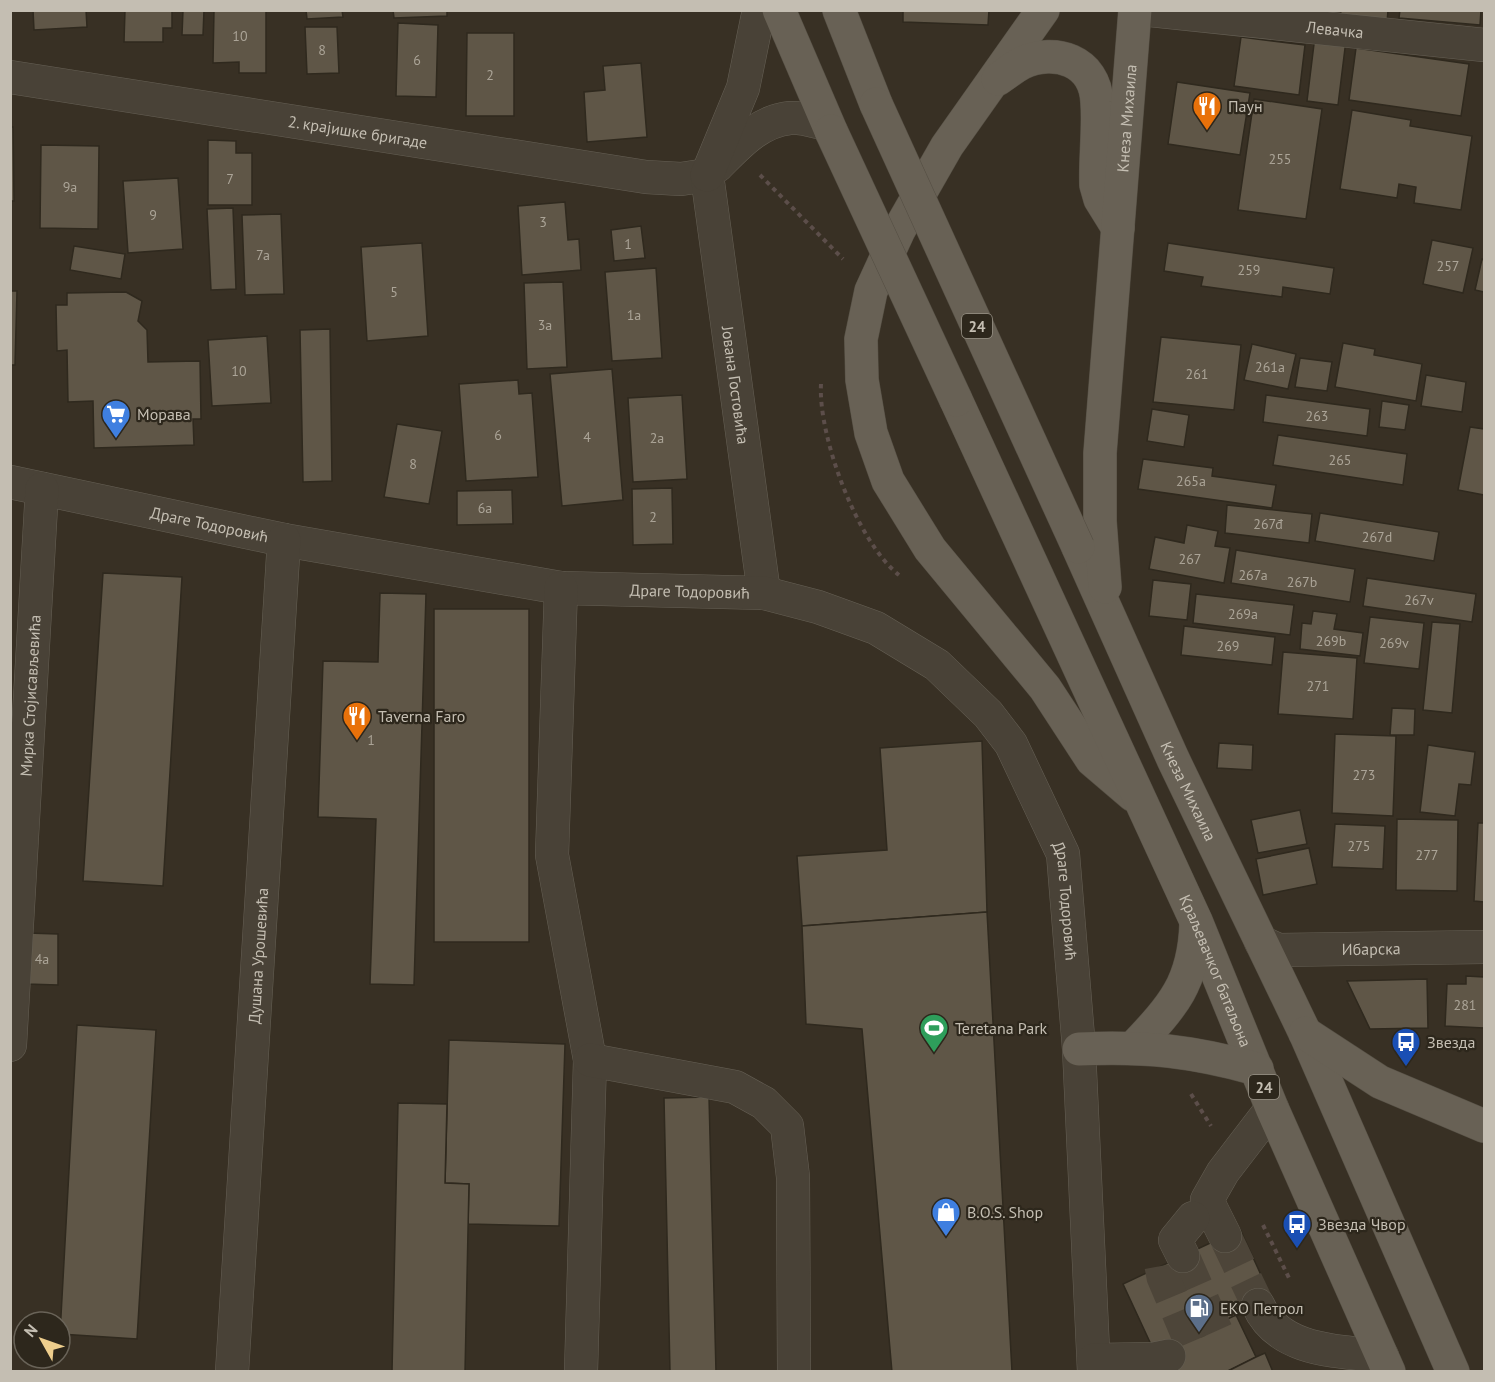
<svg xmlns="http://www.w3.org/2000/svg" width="1495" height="1382" font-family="'PT Sans',sans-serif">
<rect width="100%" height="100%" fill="#383024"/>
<g fill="#5f5647" stroke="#2f291e" stroke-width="1.5">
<path d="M33,10H86L87,27L34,30Z"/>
<path d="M125,10H172V28H163V42H124Z"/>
<path d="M183,10H204L203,35H182Z"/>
<path d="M214,10H266V73H239V62L213,63Z"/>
<path d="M306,10H342L343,17L307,19Z"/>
<path d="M393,10H447V16L394,18Z"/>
<path d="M903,10H989L988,25L903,22Z"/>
<path d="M1341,10H1388L1387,23L1340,19Z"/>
<path d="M1400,10H1481L1480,25L1399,18Z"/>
<path d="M398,23L438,25L436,97L396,96Z"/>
<path d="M305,27H337L339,73L307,74Z"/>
<path d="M467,33H514V116H466Z"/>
<path d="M1315,36L1346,40L1338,105L1307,101Z"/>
<path d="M1241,37L1305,45L1299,95L1234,86Z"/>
<path d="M1356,48L1469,64L1461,116L1349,100Z"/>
<path d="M641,63L647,137L587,142L584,92L605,90L603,66Z"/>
<path d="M1177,82L1250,93L1240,155L1168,144Z"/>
<path d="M1254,99L1322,109L1306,219L1238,210Z"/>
<path d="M1352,110L1411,120L1410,126L1472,136L1461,210L1414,203L1416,187L1399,184L1397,198L1340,189Z"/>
<path d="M10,127H13L14,201H10Z"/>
<path d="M208,140L236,141V153H252V205H208Z"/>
<path d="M41,145L99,146L98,229L40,228Z"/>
<path d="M178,178L183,249L128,253L123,181Z"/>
<path d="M565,202L568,240L579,239L581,270L522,275L518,206Z"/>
<path d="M233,208L236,289L211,290L207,209Z"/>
<path d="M281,214L284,294L245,295L242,215Z"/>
<path d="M641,226L645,258L614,261L611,230Z"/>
<path d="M1432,240L1473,248L1463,293L1423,284Z"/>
<path d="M422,243L428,336L367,341L361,247Z"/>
<path d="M1168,243L1334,268L1330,294L1283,287L1282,297L1201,286L1203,277L1164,271Z"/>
<path d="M74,246L125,254L121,279L70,270Z"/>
<path d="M1482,259L1484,260V292L1475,290Z"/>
<path d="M656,268L662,358L612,361L605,272Z"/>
<path d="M563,282L567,367L527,369L524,283Z"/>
<path d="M10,291H17L15,365H10Z"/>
<path d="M126,292L142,301L138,321L147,330L148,362L200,361L201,419H193L194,445L94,448L93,401L68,402L67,350L57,351L56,305H67V293Z"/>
<path d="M330,329L332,481L303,482L300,330Z"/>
<path d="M267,336L271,403L212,406L208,340Z"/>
<path d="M1161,337L1241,345L1234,410L1153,402Z"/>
<path d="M1343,343L1375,349L1374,355L1422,364L1416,401L1335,387Z"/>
<path d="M1252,344L1296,354L1288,389L1244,380Z"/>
<path d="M1300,358L1332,362L1327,391L1295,387Z"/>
<path d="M612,369L623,500L562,506L550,374Z"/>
<path d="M1426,375L1466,382L1462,412L1421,406Z"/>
<path d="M518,380L519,394L532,393L538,477L466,481L459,384Z"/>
<path d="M682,395L687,479L633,482L628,398Z"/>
<path d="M1266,395L1370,409L1367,436L1263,422Z"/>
<path d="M1382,401L1409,405L1405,430L1379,427Z"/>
<path d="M1152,409L1189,415L1184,447L1147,441Z"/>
<path d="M397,424L442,431L429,504L384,497Z"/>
<path d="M1470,427L1484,429V495L1458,490Z"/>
<path d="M1278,435L1407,454L1403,485L1273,465Z"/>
<path d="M1143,459L1213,468L1212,476L1276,485L1272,508L1138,489Z"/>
<path d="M672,488L673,544L633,545L632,489Z"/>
<path d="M512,490L513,524L457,525V491Z"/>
<path d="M1227,505L1312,514L1309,543L1225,533Z"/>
<path d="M1320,513L1439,532L1434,561L1315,541Z"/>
<path d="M1187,525L1218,531L1215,546L1230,548L1224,583L1149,569L1155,537L1184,543Z"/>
<path d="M1236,550L1355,569L1350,602L1231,583Z"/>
<path d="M103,573L182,577L163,886L83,881Z"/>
<path d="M1367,578L1476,594L1472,622L1363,606Z"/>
<path d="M1153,580L1191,584L1187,620L1149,616Z"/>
<path d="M380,593L426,594L414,985L370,984L376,819L318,817L323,661L378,662Z"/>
<path d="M1196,594L1294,605L1290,635L1193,623Z"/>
<rect x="434" y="609" width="95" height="333"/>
<path d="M1313,611L1337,614L1334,629L1363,633L1360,656L1300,649L1302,623L1311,624Z"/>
<path d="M1370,617L1424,623L1419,669L1364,663Z"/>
<path d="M1432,622L1460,624L1452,713L1423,710Z"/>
<path d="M1184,626L1275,637L1272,665L1181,655Z"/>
<path d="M1283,652L1357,658L1353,719L1278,714Z"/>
<path d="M1392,708L1415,709L1414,735H1390Z"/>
<path d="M1335,734L1396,736L1393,816L1332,813Z"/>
<path d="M982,741L987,912L802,926L797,856L887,850L880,748Z"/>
<path d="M1219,743L1253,745L1252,770L1217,768Z"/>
<path d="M1428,745L1475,752L1471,785L1459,784L1455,816L1420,812Z"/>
<path d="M1300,810L1307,844L1258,853L1251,820Z"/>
<path d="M1397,819L1458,820L1457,891L1396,890Z"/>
<path d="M1478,823H1484V902L1474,901Z"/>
<path d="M1335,824L1385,826L1383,869L1332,867Z"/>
<path d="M1309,848L1317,884L1263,895L1256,859Z"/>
<path d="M987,912L1012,1372H892L862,1029L806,1024L802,926Z"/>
<path d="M27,933L58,934V985L26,984Z"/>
<path d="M1466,976L1484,977V1028L1445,1026L1447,984H1466Z"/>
<path d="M1427,979L1428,1028L1370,1029L1347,981Z"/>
<path d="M77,1025L156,1030L137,1339L60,1334Z"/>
<path d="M449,1040L565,1044L559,1226L468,1224L469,1184L445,1183Z"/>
<path d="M709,1097L716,1372H670L664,1098Z"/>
<path d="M398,1103L447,1104L445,1183L469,1184L465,1372H392Z"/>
<path d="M1240,1229L1272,1299L1155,1353L1123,1284Z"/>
<path d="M1236,1315L1256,1357L1226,1372H1177L1166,1348Z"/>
<path d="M1265,1353L1273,1372H1226L1256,1357Z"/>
</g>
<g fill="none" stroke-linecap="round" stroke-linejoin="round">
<g stroke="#4d4539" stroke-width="33" stroke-dasharray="33 16" stroke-linecap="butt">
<path d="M1225,1236L1258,1305"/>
<path d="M1183,1256L1219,1337"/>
<path d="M1161,1266L1163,1277L1193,1348"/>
</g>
<g stroke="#666055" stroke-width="34">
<g id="minor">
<path id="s1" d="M1150,10L1484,45"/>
<path id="s2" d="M10,77L646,177L681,179L707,175"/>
<path d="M717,166C738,145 759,121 790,118C802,117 816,122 827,124"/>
<path id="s3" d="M707,175L764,593"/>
<path d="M707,175L743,88L759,10"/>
<path id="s4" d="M10,482L284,540L561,588L764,593L818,607L876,628L937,665L988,714L1011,744L1063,854L1079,1049L1094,1372"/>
<path d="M561,588L552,855L590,1060L581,1372"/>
<path id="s5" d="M1261,942L1278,950L1484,947"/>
<path id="s6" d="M10,1045L42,489"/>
<path d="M590,1060L735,1087L764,1103L787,1126L793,1177L794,1372"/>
<path d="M1225,1236L1207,1200L1223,1172L1272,1108"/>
<path d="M1183,1256L1175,1240L1193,1218"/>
<path d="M1258,1305C1279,1352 1338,1351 1382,1356"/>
<path d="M1094,1360L1154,1359L1169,1356"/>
<path id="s7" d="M232,1372L284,540"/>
</g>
</g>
<g stroke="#544e43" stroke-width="34">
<g id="major">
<path d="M779,10L831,131"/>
<path d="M839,10L876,104"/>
<path d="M1043,10L947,146L899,230L871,291L861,339L862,380L871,433L888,481L930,549L1045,688L1092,760L1133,795"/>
<path d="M998,79C1006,74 1014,67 1022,63C1055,48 1095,60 1097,102C1099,129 1095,157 1096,185L1100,199L1118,228"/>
<path id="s8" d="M956,400L1196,921L1272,1108L1389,1372"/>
<path id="s9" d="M1078,547L1173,759L1305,1033L1453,1372"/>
<path id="s10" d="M1105,587L1100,521V453L1135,10"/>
<path d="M1305,1033L1380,1082L1484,1126"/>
<path d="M1134,1047C1173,1006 1194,983 1196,924"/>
<path d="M1079,1049C1146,1046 1192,1051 1257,1069"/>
</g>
</g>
<g stroke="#5c4e4a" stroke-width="4" stroke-dasharray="4.5 4.5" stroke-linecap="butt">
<path d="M760,175L843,259"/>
<path d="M821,384C818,436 857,542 899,575"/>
<path d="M1191,1094L1211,1126"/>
<path d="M1263,1225L1290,1280"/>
</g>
<use href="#minor" stroke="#494237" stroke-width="33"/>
<use href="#major" stroke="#686155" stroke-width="33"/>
<g stroke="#544e43" stroke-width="34" stroke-linecap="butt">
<g id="major-bridge">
<path d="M876,104L1078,547"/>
<path d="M831,131L956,400"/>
</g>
</g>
<use href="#major-bridge" stroke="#686155" stroke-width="33"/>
</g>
<defs>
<g id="restaurant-pin" transform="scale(1.5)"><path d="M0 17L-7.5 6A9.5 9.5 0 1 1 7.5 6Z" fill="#e8710a" stroke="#2d271c"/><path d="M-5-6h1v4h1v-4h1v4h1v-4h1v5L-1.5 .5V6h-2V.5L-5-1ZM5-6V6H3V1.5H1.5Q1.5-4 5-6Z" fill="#fff"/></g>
<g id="supermarket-pin" transform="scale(1.5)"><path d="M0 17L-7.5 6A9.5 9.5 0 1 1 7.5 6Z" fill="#3f7fe0" stroke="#2d271c"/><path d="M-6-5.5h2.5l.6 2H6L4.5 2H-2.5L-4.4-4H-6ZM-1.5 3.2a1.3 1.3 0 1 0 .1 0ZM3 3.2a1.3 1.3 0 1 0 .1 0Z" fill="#fff"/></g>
<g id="stadium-pin" transform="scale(1.5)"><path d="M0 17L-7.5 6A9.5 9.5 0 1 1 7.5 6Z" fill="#2e9e5b" stroke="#2d271c"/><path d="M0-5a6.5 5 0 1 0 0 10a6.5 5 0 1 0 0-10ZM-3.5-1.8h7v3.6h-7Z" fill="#fff"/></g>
<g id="bus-pin" transform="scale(1.5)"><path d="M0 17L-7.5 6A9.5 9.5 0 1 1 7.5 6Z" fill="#1a4fb4" stroke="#2d271c"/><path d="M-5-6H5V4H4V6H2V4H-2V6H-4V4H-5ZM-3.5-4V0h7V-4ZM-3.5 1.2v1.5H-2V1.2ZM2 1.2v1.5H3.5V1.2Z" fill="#fff"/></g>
<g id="shop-pin" transform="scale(1.5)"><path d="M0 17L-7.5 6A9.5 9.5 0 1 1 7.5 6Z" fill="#3f7fe0" stroke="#2d271c"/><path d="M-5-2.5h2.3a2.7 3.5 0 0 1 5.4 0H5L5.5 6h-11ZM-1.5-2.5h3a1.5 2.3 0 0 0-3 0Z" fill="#fff"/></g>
<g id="fuel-pin" transform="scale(1.5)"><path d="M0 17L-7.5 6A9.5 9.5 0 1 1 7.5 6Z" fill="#5c6f8a" stroke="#2d271c"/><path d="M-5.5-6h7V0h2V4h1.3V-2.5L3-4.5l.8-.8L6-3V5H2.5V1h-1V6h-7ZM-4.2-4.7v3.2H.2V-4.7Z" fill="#fff"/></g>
</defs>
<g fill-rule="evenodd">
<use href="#restaurant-pin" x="1207" y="106"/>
<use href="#supermarket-pin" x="116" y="414"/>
<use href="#restaurant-pin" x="357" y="716"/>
<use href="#stadium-pin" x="934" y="1028"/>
<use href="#bus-pin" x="1406" y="1042"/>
<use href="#shop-pin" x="946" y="1212"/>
<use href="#bus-pin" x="1297" y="1224"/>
<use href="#fuel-pin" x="1199" y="1308"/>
</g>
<g text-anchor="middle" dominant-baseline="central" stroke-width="4.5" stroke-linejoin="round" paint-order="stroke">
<g font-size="14" fill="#aba497">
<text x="240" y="36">10</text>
<text x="322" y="50">8</text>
<text x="417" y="60">6</text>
<text x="490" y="75">2</text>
<text x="1280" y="159">255</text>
<text x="230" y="179">7</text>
<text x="70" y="187">9a</text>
<text x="153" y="215">9</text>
<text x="543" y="222">3</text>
<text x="628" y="244">1</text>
<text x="263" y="255">7a</text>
<text x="1448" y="266">257</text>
<text x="1249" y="270">259</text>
<text x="394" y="292">5</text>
<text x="634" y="315">1a</text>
<text x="545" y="325">3a</text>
<text x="1270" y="367">261a</text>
<text x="239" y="371">10</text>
<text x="1197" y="374">261</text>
<text x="1317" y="416">263</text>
<text x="498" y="435">6</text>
<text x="587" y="437">4</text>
<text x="657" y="438">2a</text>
<text x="1340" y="460">265</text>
<text x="413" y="464">8</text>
<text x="1191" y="481">265a</text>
<text x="485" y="508">6a</text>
<text x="653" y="517">2</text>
<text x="1268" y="524">267đ</text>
<text x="1377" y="537">267d</text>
<text x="1190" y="559">267</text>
<text x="1253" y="575">267a</text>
<text x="1302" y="582">267b</text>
<text x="1419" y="600">267v</text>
<text x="1243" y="614">269a</text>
<text x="1331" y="641">269b</text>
<text x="1394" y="643">269v</text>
<text x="1228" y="646">269</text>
<text x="1318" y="686">271</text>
<text x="371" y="740">1</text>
<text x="1364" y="775">273</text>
<text x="1359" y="846">275</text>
<text x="1427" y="855">277</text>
<text x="42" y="959">4a</text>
<text x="1465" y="1005">281</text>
</g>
<g fill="#2d271c" stroke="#979185" stroke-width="1.5">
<rect x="962" y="314" width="30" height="24" rx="4.5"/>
<rect x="1249" y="1075" width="30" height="24" rx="4.5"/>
</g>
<g font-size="15" font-weight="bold" fill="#c4beb2">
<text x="977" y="326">24</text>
<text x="1264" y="1087">24</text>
</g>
<g font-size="16" fill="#c4beb2" stroke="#2d271c">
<text stroke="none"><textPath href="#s1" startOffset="186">Левачка</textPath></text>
<text stroke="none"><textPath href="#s10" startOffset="470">Кнеза Михаила</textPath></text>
<text stroke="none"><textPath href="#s2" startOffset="352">2. крајишке бригаде</textPath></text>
<text stroke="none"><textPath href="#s3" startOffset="212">Јована Гостовића</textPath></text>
<text stroke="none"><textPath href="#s4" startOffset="204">Драге Тодоровић</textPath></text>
<text stroke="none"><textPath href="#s4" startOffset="690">Драге Тодоровић</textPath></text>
<text stroke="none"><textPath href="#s6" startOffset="350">Мирка Стојисављевића</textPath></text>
<text stroke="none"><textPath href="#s9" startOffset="268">Кнеза Михаила</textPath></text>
<text stroke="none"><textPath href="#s4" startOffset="1230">Драге Тодоровић</textPath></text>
<text stroke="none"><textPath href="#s5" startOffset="112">Ибарска</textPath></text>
<text stroke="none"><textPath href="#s7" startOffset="417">Душана Урошевића</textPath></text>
<text stroke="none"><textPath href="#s8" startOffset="627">Краљевачког батаљона</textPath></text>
</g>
<g font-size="16" fill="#c4beb2" stroke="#2d271c" text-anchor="start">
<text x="1228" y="106">Паун</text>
<text x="137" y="414">Морава</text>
<text x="378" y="716">Taverna Faro</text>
<text x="955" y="1028">Teretana Park</text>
<text x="1427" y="1042">Звезда</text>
<text x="967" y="1212">B.O.S. Shop</text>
<text x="1318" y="1224">Звезда Чвор</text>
<text x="1220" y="1308">ЕКО Петрол</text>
</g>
</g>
<rect width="1495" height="1382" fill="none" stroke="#c4beb2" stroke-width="24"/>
<g transform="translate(42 1340) rotate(310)"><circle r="28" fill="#2d271c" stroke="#696358" stroke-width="1.5"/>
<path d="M0-4.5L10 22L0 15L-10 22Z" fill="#eece8d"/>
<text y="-9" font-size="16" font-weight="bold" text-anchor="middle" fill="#c4beb2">N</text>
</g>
</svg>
